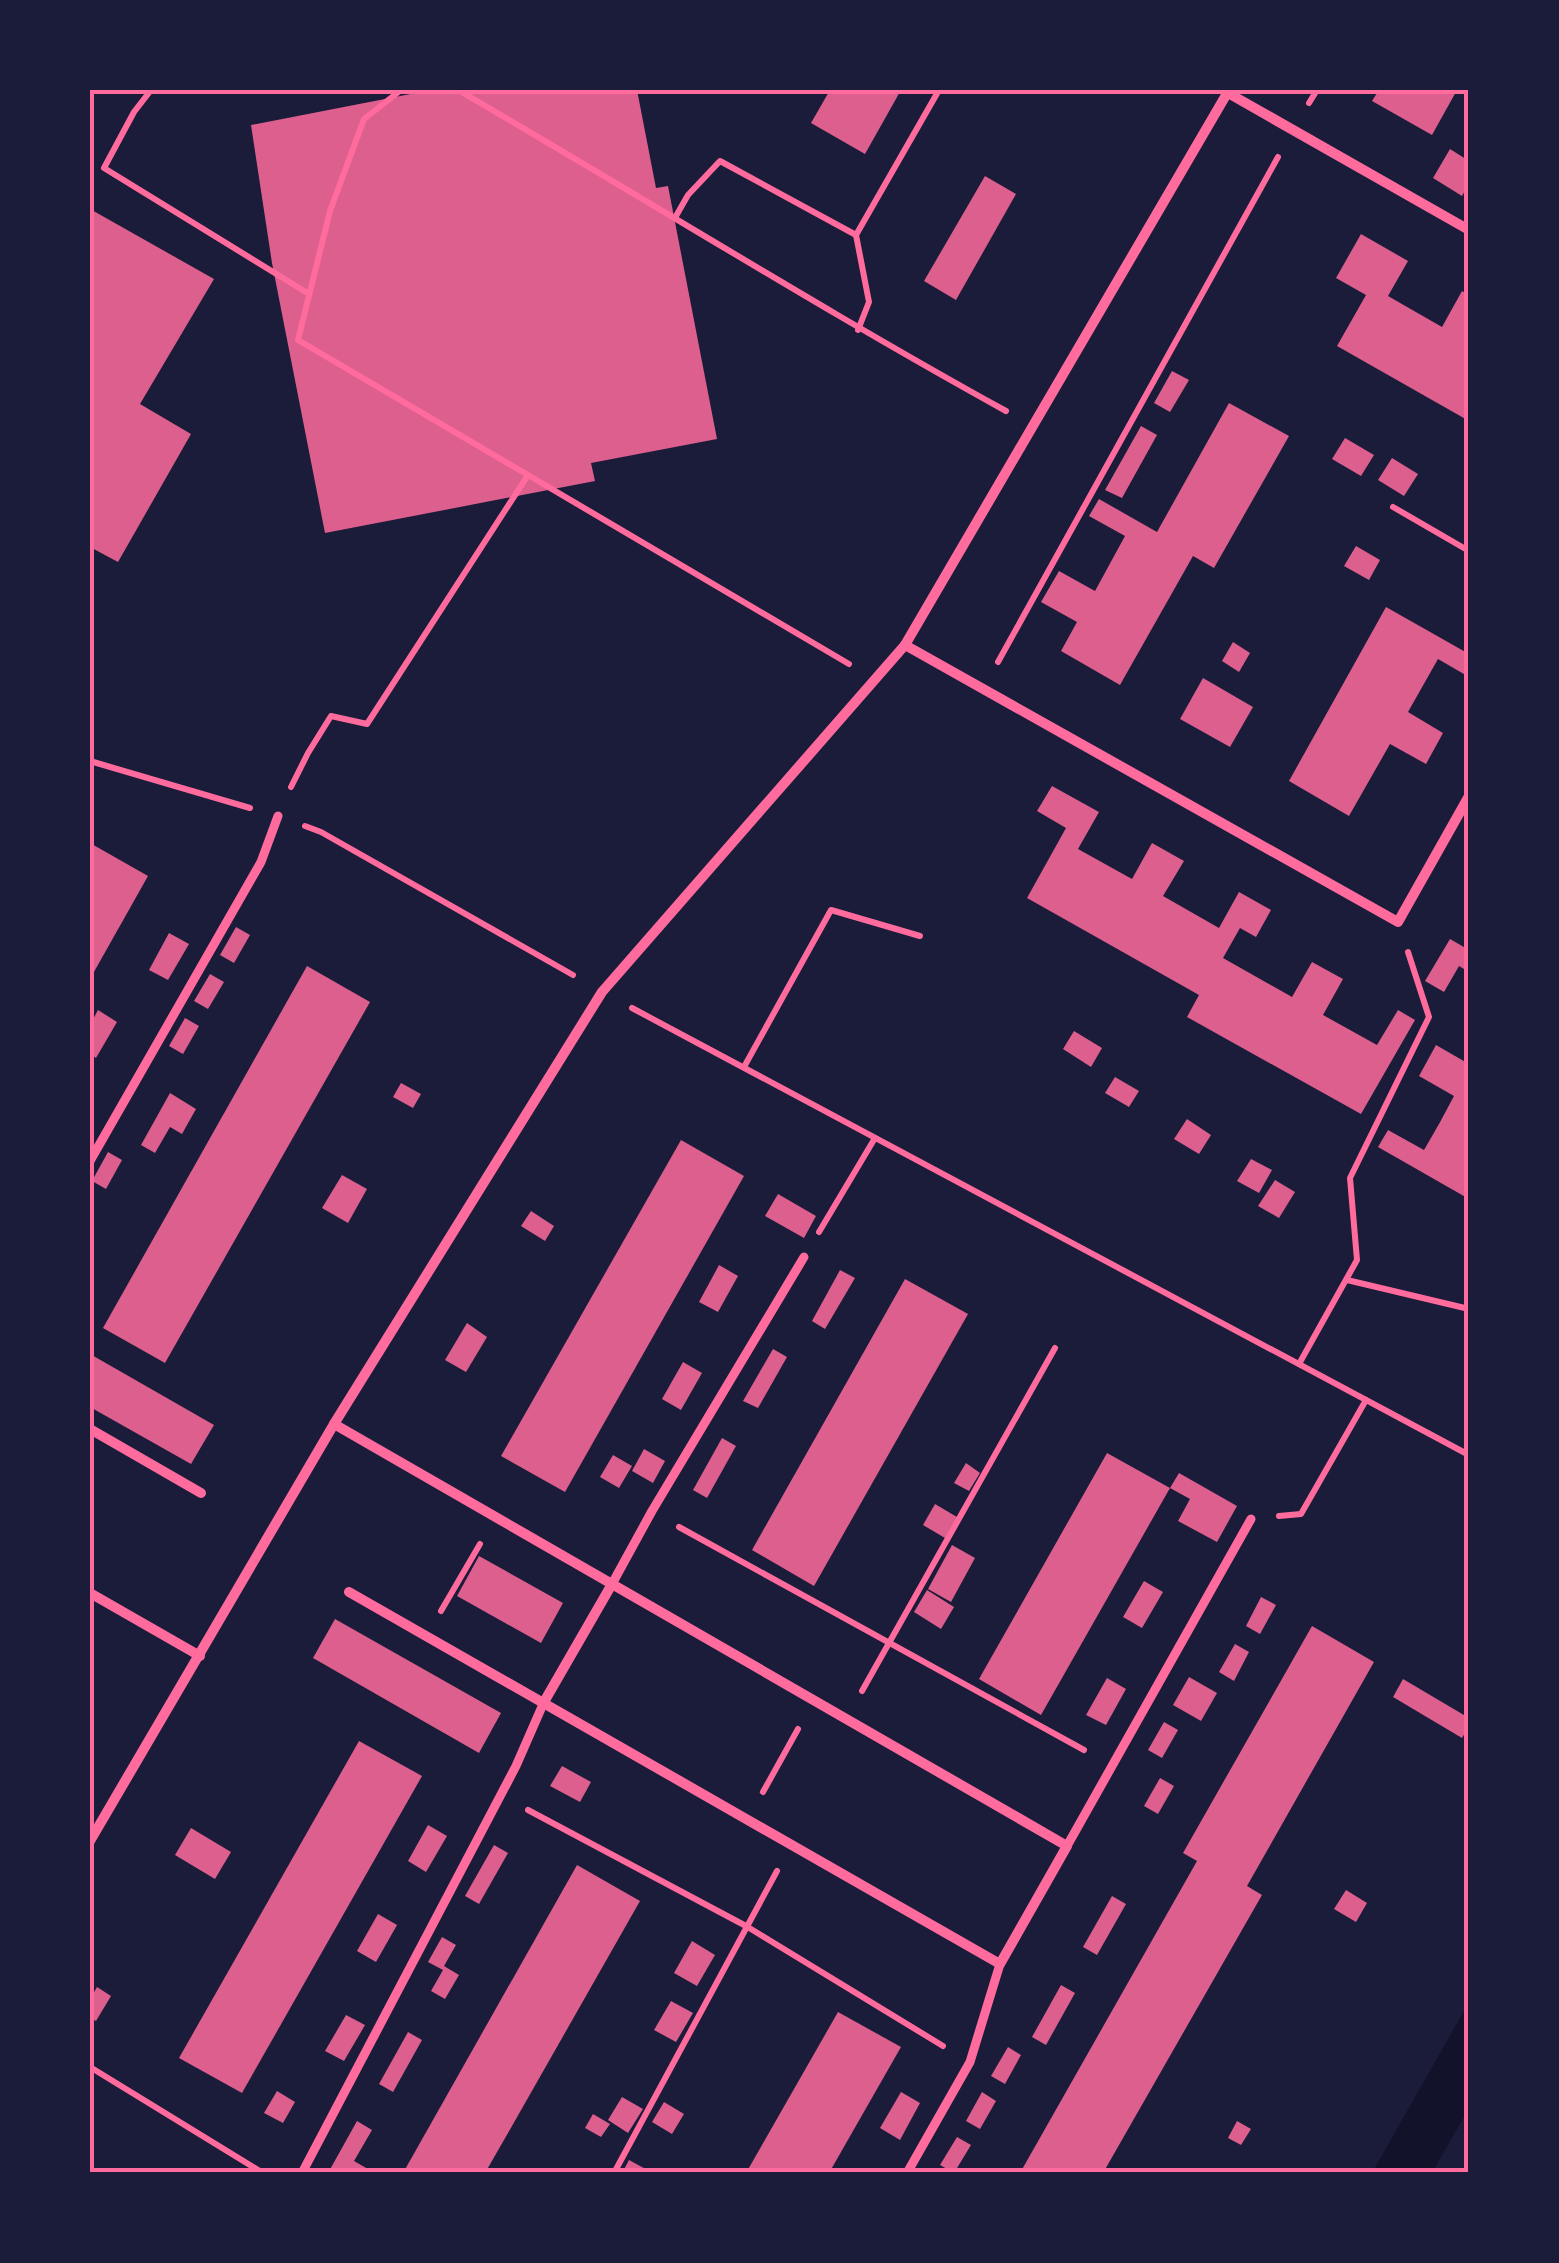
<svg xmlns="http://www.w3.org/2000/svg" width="1559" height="2263" font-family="Cabin,sans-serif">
<rect width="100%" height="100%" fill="#1b1b3a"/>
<path fill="#12122b" d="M1469,2002V2108L1432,2173H1372Z"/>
<g fill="#dd5f8e">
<path d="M431,90H637L656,188L668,186L717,439L591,463L595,481L325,533L272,263L251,125Z"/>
<path d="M830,90H901L865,154L811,123Z"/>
<path d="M1379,90H1457L1432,135L1372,101Z"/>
<path d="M1450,149L1469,161V184L1462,196L1433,178Z"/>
<path d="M985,176L1016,194L956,300L924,281Z"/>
<path d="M90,209L214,279L140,404L191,434L118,562L90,547Z"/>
<path d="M1361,234L1408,261L1388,296L1442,327L1462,291L1469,295V421L1337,346L1366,295L1336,278Z"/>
<path d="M1172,371L1189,380L1170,412L1154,403Z"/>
<path d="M1229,403L1289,436L1214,568L1193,556L1120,685L1061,651L1077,622L1041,602L1059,571L1095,591L1125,536L1089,516L1099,499L1157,532Z"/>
<path d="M1141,426L1157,435L1122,498L1105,490Z"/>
<path d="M1345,438L1374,455L1361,476L1332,459Z"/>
<path d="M1392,458L1418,474L1404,496L1378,480Z"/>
<path d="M1356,546L1380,560L1369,580L1344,566Z"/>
<path d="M1386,607L1469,654V677L1438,659L1408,712L1443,733L1426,764L1390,744L1349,816L1289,781Z"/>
<path d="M1233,642L1250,653L1239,672L1222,661Z"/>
<path d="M1203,678L1253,707L1230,747L1180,719Z"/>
<path d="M1052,786L1099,812L1078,849L1132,879L1152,843L1184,861L1163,896L1219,928L1239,892L1271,910L1256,937L1240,928L1223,958L1292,997L1312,962L1343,979L1323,1015L1377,1045L1398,1010L1415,1020L1361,1114L1187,1017L1199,995L1027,898L1066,828L1037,811Z"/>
<path d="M90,843L148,876L90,979Z"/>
<path d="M236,927L250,935L234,963L220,955Z"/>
<path d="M169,933L189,944L168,980L149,970Z"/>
<path d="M1450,939L1469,950V972L1459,966L1444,992L1425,981Z"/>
<path d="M307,966L370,1002L165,1363L103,1328Z"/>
<path d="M210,974L224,982L208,1009L194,1001Z"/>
<path d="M98,1010L117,1022L96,1058L90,1054V1025Z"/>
<path d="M185,1018L199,1026L183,1054L169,1046Z"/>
<path d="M1074,1031L1102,1048L1091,1067L1063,1049Z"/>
<path d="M1436,1045L1469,1064V1199L1378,1147L1388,1130L1424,1150L1439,1124L1454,1096L1419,1076Z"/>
<path d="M1115,1077L1139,1091L1129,1107L1105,1093Z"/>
<path d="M401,1083L421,1094L413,1108L393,1097Z"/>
<path d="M170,1093L196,1109L182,1134L170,1127L155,1153L141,1145Z"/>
<path d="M1187,1119L1211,1135L1199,1154L1174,1139Z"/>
<path d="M681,1140L744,1176L565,1492L501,1456Z"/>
<path d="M108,1152L122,1160L106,1189L92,1181Z"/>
<path d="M1251,1159L1272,1170L1259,1193L1237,1181Z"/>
<path d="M342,1175L367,1189L348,1223L322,1208Z"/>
<path d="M1275,1180L1295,1192L1279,1218L1258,1206Z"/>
<path d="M778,1194L816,1216L804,1238L765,1216Z"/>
<path d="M531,1211L554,1226L545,1241L521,1226Z"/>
<path d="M719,1265L738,1276L718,1312L699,1302Z"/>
<path d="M840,1270L855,1278L825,1329L812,1321Z"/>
<path d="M905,1279L968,1314L814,1586L752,1550Z"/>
<path d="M467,1323L487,1337L466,1372L445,1360Z"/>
<path d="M773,1349L787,1357L758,1408L743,1401Z"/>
<path d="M90,1354L214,1425L191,1464L90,1407Z"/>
<path d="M683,1362L702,1373L681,1410L662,1399Z"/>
<path d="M722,1438L736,1446L707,1498L693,1490Z"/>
<path d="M644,1449L665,1461L653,1483L632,1471Z"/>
<path d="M1107,1453L1170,1488L1179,1473L1237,1506L1217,1542L1178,1521L1190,1499L1170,1488L1041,1715L979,1679Z"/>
<path d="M613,1455L632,1466L619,1488L600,1477Z"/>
<path d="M966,1463L980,1473L969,1491L954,1483Z"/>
<path d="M935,1504L957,1517L945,1538L923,1525Z"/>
<path d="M952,1545L975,1558L951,1602L928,1589Z"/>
<path d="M479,1556L563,1603L541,1643L457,1596Z"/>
<path d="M1144,1581L1163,1592L1142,1628L1123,1617Z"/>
<path d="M927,1590L954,1607L941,1629L914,1612Z"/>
<path d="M1261,1597L1276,1605L1260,1634L1246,1626Z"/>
<path d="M335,1619L501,1713L479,1753L313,1658Z"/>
<path d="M1312,1626L1374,1662L1247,1886L1262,1895L1103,2173H1020L1197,1861L1183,1853Z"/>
<path d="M1235,1644L1249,1652L1234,1681L1219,1672Z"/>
<path d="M1189,1677L1217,1693L1201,1721L1173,1705Z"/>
<path d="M1107,1678L1126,1689L1106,1725L1086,1715Z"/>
<path d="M1403,1679L1469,1718V1726L1462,1738L1393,1697Z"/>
<path d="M1164,1722L1178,1730L1162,1758L1148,1750Z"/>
<path d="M359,1741L422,1776L242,2093L179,2058Z"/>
<path d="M562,1766L591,1782L580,1802L550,1786Z"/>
<path d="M1160,1778L1174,1786L1158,1814L1144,1806Z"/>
<path d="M428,1825L447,1836L426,1872L408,1861Z"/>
<path d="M191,1828L231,1852L215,1879L175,1855Z"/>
<path d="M494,1845L508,1853L479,1904L465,1896Z"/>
<path d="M577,1865L640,1901L512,2126L485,2173H403Z"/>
<path d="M1346,1890L1367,1903L1356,1922L1334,1909Z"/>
<path d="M1112,1896L1126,1904L1097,1955L1083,1947Z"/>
<path d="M378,1914L397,1925L376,1962L357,1951Z"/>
<path d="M442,1937L456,1945L444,1966L459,1975L445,1999L431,1991L443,1970L428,1962Z"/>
<path d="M692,1941L715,1955L697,1986L674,1973Z"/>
<path d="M1061,1985L1075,1993L1046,2045L1032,2037Z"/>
<path d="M97,1987L111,1996L96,2021L90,2018V1999Z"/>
<path d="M671,2001L693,2013L676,2042L654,2030Z"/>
<path d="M838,2012L901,2047L829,2173H746Z"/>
<path d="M346,2015L365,2025L344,2061L325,2051Z"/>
<path d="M408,2032L422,2040L393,2092L379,2084Z"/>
<path d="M1008,2047L1021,2055L1005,2084L991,2076Z"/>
<path d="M277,2091L295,2102L283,2123L264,2113Z"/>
<path d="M901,2092L920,2103L900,2140L880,2128Z"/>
<path d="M982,2092L996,2101L980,2129L966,2121Z"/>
<path d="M622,2097L643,2109L628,2133L608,2120Z"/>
<path d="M664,2102L684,2114L672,2134L652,2122Z"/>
<path d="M593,2114L610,2124L601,2137L585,2128Z"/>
<path d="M357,2121L372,2130L354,2161L375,2173H328Z"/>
<path d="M1237,2121L1251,2129L1241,2145L1228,2138Z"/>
<path d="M957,2137L971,2145L954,2173L940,2165Z"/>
<path d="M629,2160L653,2173H622Z"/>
</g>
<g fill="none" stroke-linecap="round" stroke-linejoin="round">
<g stroke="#ff6b9d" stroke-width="6">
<path d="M151,90L134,112L104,168L309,294"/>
<path d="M401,90L364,119L330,211L298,340L528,475"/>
<path d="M458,90C641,196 821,309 1006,411"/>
<path d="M1309,103L1317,90"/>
<path d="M676,216L688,195L720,161L856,235L939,90"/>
<path d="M856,235L869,302L858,330"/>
<path d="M1393,507L1469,551"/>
<path d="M998,662L1278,157"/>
<path d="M90,761L250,808"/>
<path d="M291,787L308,753L331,716L367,724L528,475L849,664"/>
<path d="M305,826L321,832L573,975"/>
<path d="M632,1008L1469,1455"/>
<path d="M744,1067L831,910L920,936"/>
<path d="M819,1232L875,1138"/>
<path d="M1347,1280L1469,1309"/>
<path d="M1299,1364L1357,1260L1350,1178L1429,1017L1408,952"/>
<path d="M1279,1516L1301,1514L1366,1400"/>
<path d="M679,1527L1084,1750"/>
<path d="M441,1611L480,1544"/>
<path d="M862,1691L1055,1348"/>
<path d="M763,1792L798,1729"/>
<path d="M528,1810L746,1926L943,2046"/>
<path d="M90,2067L263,2173"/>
<path d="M614,2173L777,1871"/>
</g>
<g stroke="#ff6b9d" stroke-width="9">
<path d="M90,1161L261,862L278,816"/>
<path d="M612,1584L652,1511L804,1257"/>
<path d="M1067,1846L1251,1519"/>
<path d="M302,2173L516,1766L544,1702"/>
<path d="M907,2173L970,2062L1000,1964"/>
</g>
<g stroke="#ff6b9d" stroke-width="10">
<path d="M1228,93L1469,230"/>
<path d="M905,645L1398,922L1469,796"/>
<path d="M334,1424L1067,1846L1000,1964L349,1592"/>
<path d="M90,1429L201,1493"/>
<path d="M90,1593L200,1656"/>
<path d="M544,1702L612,1584"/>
<path d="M90,1841L334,1424L602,992L905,645L1229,90"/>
</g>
</g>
<rect width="1559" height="2263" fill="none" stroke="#1b1b3a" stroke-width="185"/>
<rect x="92" y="92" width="1374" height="2078" fill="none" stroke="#ff6b9d" stroke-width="4"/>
</svg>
